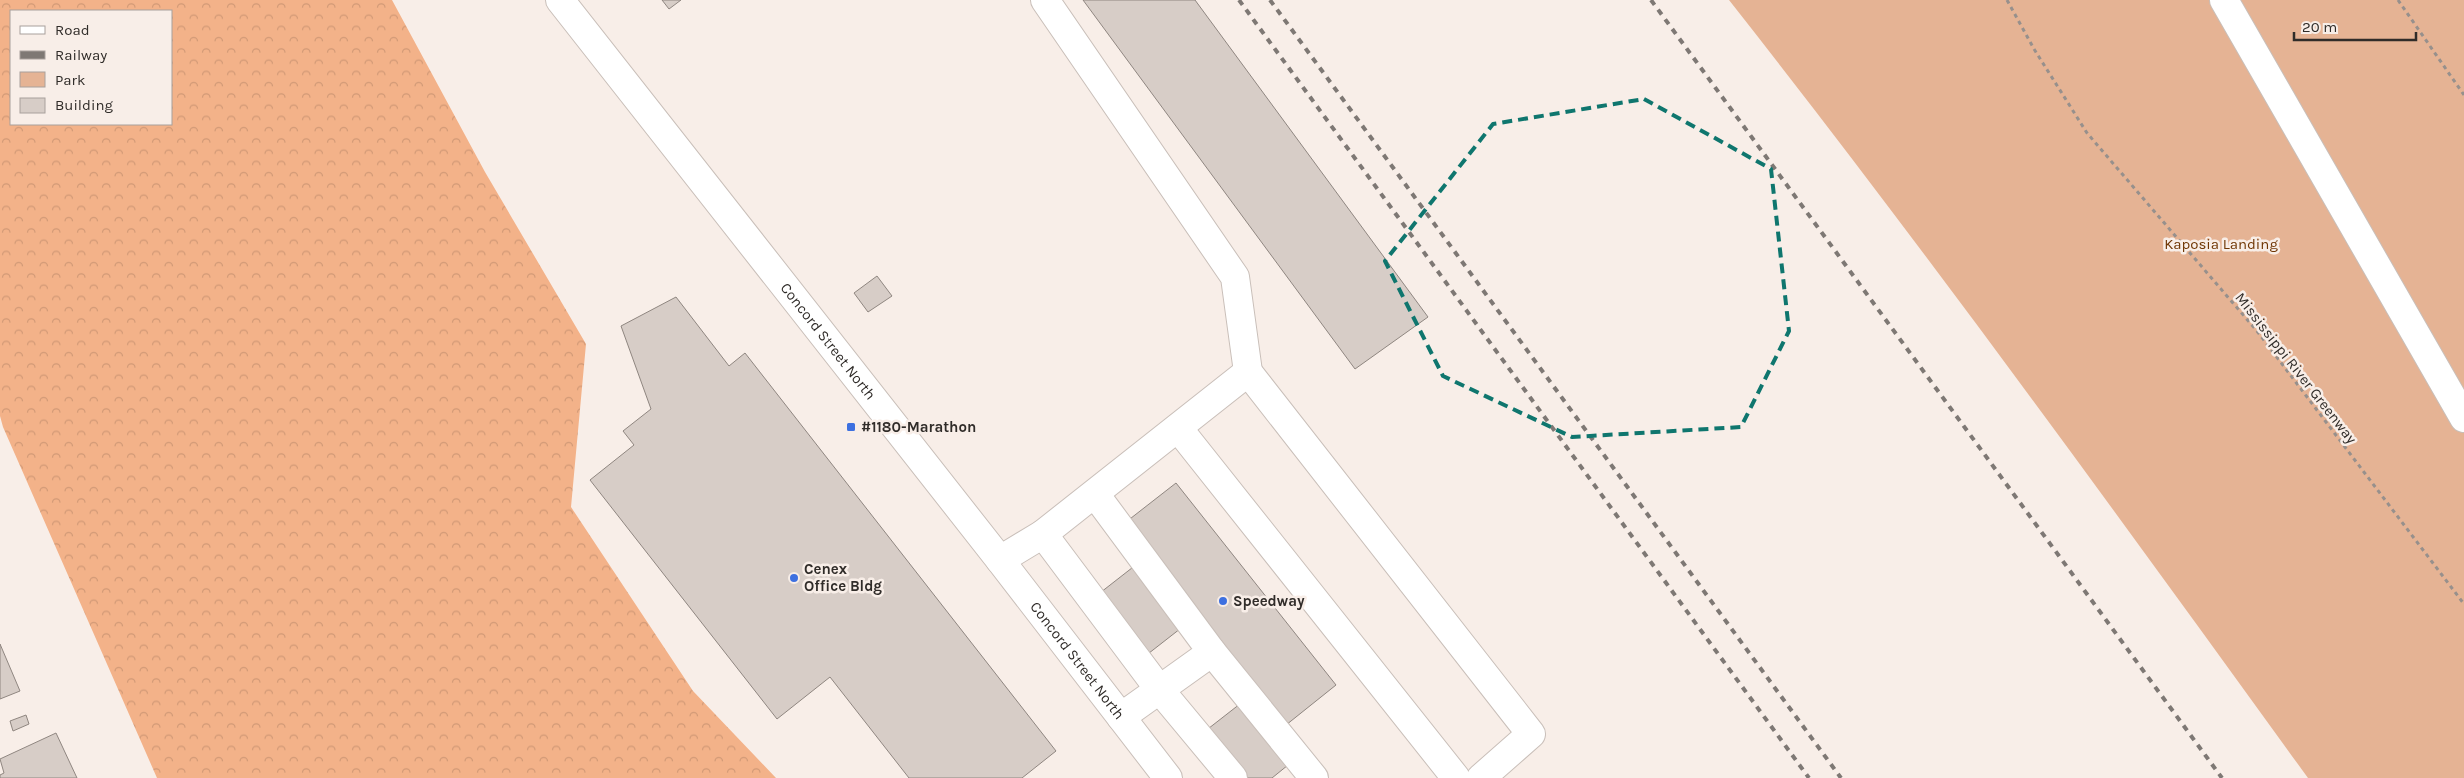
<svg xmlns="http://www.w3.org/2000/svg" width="2464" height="778" font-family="Karla,sans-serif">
<defs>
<pattern id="forest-crowns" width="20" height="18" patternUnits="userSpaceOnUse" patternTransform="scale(1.25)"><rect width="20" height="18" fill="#f3b289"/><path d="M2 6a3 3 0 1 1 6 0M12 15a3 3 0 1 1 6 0" fill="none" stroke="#d19976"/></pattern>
</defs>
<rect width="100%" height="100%" fill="#f8eee8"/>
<path fill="url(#forest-crowns)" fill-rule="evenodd" d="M0,0H392L485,172L586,344L571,507L693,691L776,778H157L3,427L0,416ZM11,11H171V124H11Z"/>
<path fill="#e5b394" d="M1729,0H2464V778H2308C2118,516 1929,254 1729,0Z"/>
<g fill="#d7cdc7" stroke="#8f8680">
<path d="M662,0H681L669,9Z"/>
<path d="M1083,0H1195L1428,317L1355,369Z"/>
<path d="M877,276L892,296L868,312L854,293Z"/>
<path d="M676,297L729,366L745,353L1056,751L1022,778H909L830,677L777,719L590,480L634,445L623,431L651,409L621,326Z"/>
<path d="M1176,483L1336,685L1286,725L1126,522Z"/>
<path d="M1137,564L1185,625L1144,657L1096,596Z"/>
<path d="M0,644L20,691L0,699Z"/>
<path d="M1245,700L1293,761L1272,778H1239L1204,732Z"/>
<path d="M26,715L29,724L13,731L10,721Z"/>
<path d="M56,733L77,778H0V775L4,773L0,759Z"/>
</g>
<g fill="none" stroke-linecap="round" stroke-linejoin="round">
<g stroke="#c9bfb9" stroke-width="30">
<g id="minor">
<path d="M2224,0L2464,418"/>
<path d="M1248,372L1531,734L1481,778"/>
<path d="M1178,428L1456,778"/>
<path d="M1095,494L1212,652L1121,717"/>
<path d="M1043,534L1159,689L1233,778"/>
<path d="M1000,560L1043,534L1248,372L1235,277L1045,0"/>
<path d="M1212,652L1314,778"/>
</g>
</g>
<g stroke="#c9bfb9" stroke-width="30">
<g id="major">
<path id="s1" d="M560,0L1000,560L1168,778"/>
</g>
</g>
<g stroke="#97908c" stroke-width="3" stroke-dasharray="4 4" stroke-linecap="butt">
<path d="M2007,0L2034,49L2087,133L2257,331L2464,604"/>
<path d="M2398,0L2464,95"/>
</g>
<use href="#minor" stroke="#fff" stroke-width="28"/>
<use href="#major" stroke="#fff" stroke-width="28"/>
<g stroke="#7e7874" stroke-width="4" stroke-dasharray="6 6" stroke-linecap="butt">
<path d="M1239,0L1809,778"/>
<path d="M1270,0L1841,778"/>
<path d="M1651,0L2222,778"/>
</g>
</g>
<path fill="none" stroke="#0f766e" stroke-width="4" stroke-dasharray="10 6" stroke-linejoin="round" d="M1644,99L1771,169L1789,331L1741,427L1572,437L1443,376L1385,261L1493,124Z"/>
<g fill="#3d70e0" stroke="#f8eee8" stroke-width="2">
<rect x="846" y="422" width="10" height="10" rx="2.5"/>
<circle cx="794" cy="578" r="5"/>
<circle cx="1223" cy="601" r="5"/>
</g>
<g text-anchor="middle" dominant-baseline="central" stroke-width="5" stroke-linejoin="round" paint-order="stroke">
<g font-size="15" fill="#703705" stroke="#f8eee8">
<text x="2221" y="244">Kaposia Landing</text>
</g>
<g font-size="15" fill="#302c29" stroke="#f8eee8">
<text stroke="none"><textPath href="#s1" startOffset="434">Concord Street North</textPath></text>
<text transform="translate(2296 368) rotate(52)">Mississippi River Greenway</text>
<text stroke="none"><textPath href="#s1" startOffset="839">Concord Street North</textPath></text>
</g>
<g font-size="15" font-weight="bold" fill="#302c29" stroke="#f8eee8" text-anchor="start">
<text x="861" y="427">#1180-Marathon</text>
<text x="804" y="569">Cenex<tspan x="804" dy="17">Office Bldg</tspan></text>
<text x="1233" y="601">Speedway</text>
</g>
</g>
<rect x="10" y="10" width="162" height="115" fill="#f8eee8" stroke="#a8a09c"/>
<rect x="20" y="26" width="25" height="8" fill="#ffffff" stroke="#a8a09c"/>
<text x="55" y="35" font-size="15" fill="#302c29">Road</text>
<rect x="20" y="51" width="25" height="8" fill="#7e7874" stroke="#a8a09c"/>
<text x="55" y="60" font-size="15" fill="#302c29">Railway</text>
<rect x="20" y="72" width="25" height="15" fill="#e5b394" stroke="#a8a09c"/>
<text x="55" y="85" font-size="15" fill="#302c29">Park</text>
<rect x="20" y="98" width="25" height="15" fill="#d7cdc7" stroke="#a8a09c"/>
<text x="55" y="110" font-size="15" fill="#302c29">Building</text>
<path d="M2294 32v8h122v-8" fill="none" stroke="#302c29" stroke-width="2.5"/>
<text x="2302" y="32" font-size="15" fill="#302c29" stroke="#f8eee8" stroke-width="4" paint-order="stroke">20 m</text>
</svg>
